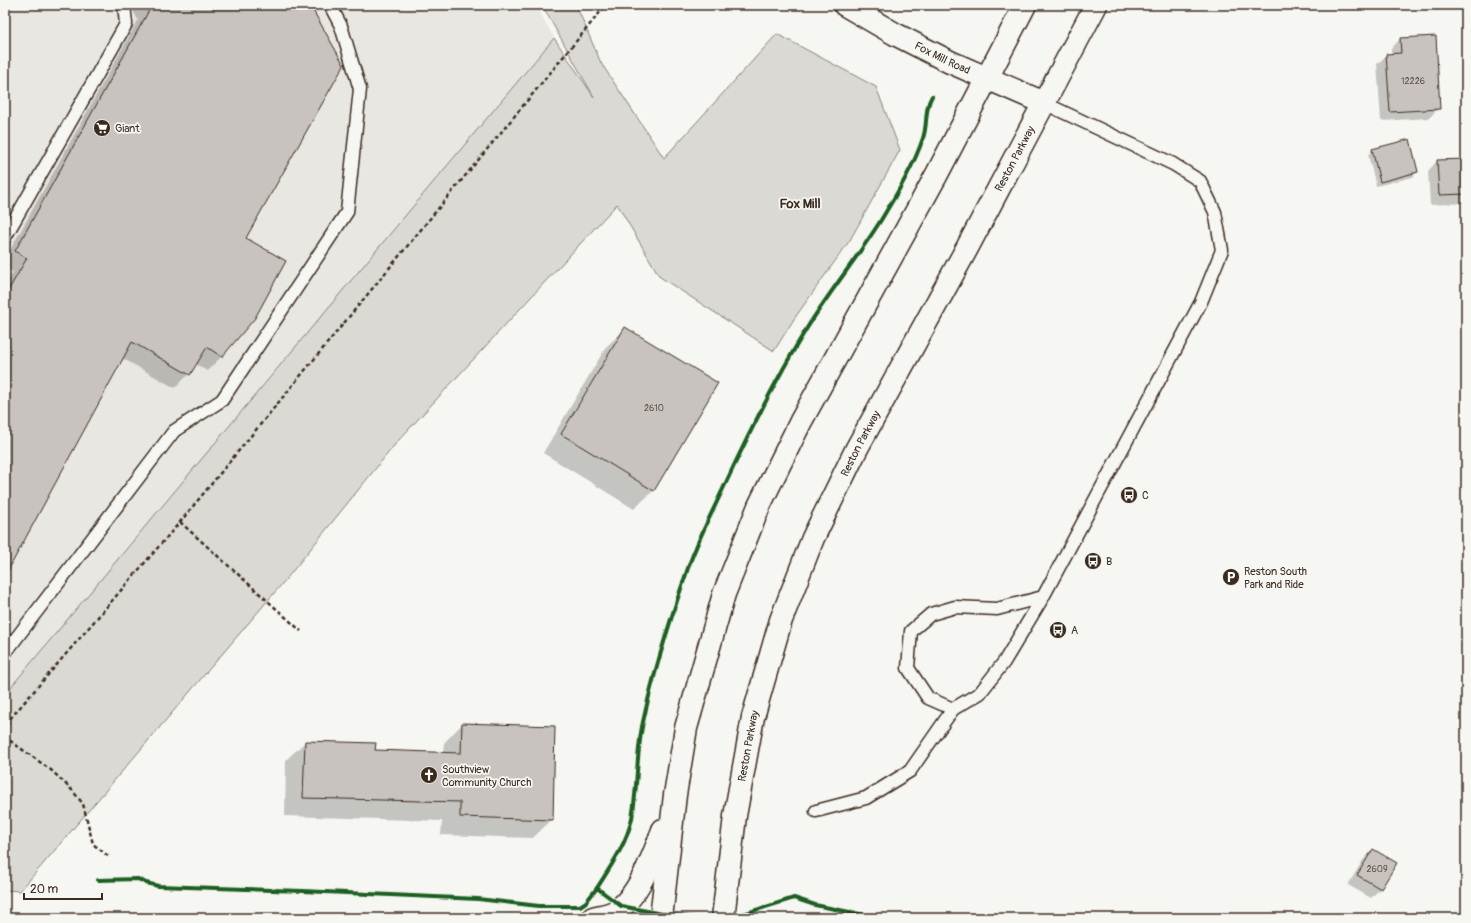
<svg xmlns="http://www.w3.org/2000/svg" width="1471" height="923" font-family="Pangolin,sans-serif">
<rect width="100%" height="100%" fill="#f6f6f2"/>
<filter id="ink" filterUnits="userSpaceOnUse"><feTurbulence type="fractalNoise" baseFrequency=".025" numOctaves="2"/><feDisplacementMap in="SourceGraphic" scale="8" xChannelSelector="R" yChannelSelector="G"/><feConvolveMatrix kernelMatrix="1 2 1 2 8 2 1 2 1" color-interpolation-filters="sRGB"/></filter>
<g filter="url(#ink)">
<path fill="#e8e7e2" d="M5,5H536L554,38L5,694Z"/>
<path fill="#dad9d3" stroke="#8a8278" d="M542,5H576L601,63L664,158L777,34L876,87L900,150L850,240L794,319L774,351L660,277L617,204L397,442L287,578L20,891L5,890V694L554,38L594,97Z"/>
<g fill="#0003">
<path d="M130,5H308L245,238L254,318L221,357L207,371L196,364L189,374L175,388L122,358L5,573V287L13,272L5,268V259L138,20Z"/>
<path d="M1400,39L1439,108L1429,118L1381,121L1377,64L1387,55L1391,54V49Z"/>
<path d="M1372,150L1417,172L1413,177L1376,186L1368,155Z"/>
<path d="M1466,160V203L1430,205L1428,171L1437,161Z"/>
<path d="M625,329L717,383L653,491L634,509L543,453L606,347Z"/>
<path d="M462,724L552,819L533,838L441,835L442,821L285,816L286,760L305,742L375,744L374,751L443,753L444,743Z"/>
<path d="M1373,850L1395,864L1380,889L1371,898L1348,885L1363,860Z"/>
</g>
<g fill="#c8c3be" stroke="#3b2a1e">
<path d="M152,5H310L344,65L246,238L286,261L255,318L222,357L207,347L190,375L132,342L5,576V296L27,258L15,251Z"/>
<path d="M1436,36L1440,109L1390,112L1386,54L1401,53L1400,38Z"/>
<path d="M1410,139L1418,172L1380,182L1372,149Z"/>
<path d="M1466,159V194L1439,195L1437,160Z"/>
<path d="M625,327L718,383L654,491L561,434Z"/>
<path d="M462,723L555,726L553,820L460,817V802L303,798L305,741L376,743L375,750L461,753Z"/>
<path d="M1373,849L1397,863L1381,889L1357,875Z"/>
</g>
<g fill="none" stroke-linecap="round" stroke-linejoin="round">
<g stroke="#3b2a1e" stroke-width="15">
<g id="service">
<path d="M5,237L126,24L124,5"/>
<path d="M1043,597L997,609L955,607L931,614L911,631L908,668L928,698L953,709L980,693L1004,662L1043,597L1201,302L1222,250L1215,212L1200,181L1173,164L1044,103"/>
<path d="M5,653L174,431L222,400L347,212L360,89L341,26L330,5"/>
<path d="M816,811L866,798L910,771L953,709"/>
</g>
</g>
<g stroke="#3b2a1e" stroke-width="25">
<g id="primary">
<path id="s1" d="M845,5L895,34L950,62L1044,103"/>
<path d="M593,918C600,916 609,915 614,912C638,899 654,854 663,830"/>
<path d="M661,918L675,795L686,728L724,594L759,506L801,421L937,174L1025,5"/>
<path id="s2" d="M723,918L735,816L753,717L781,620L813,538L857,448L966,250L1096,5"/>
</g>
</g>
<g stroke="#3b2a1e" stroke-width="2.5" stroke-dasharray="4 3" stroke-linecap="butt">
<path d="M180,522L301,631"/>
<path d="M108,856L93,844L83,804L72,790L51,770L9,740L5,732L9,720L180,522L606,5"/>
</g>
<use href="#service" stroke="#f6f6f2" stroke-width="12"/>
<use href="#primary" stroke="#f6f6f2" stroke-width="22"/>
<g stroke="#f6f6f2" stroke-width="6">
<g id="cycleway">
<path d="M98,880L138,879L146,883L158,886L303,891L478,899L539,906H580L586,902L597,888L621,906L662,914L696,918"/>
<path d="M597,888C611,866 627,843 632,818C638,786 636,753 643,722C654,671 670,620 687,571C696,543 710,517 722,491C748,435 775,380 807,328C830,291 858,257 881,220C896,195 914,166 923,138C928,124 924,109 932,96"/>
<path d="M731,918L794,898L815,905L879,918"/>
</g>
</g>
<use href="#cycleway" stroke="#1b5e20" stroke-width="4"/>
</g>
</g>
<defs>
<g id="supermarket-disc" transform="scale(0.9)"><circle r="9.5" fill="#3b2a1e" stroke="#f6f6f2"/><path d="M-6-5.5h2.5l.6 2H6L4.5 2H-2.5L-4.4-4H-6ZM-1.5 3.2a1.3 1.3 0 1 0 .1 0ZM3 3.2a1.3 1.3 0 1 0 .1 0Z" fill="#fff"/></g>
<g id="bus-disc" transform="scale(0.9)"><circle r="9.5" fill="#3b2a1e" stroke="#f6f6f2"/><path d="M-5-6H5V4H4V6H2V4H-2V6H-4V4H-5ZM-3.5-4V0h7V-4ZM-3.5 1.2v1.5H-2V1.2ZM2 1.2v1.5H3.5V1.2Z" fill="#fff"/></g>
<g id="parking-disc" transform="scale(0.9)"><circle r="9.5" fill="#3b2a1e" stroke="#f6f6f2"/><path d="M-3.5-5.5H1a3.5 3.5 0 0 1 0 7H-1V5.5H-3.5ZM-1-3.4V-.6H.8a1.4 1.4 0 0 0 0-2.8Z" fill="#fff"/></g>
<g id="church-disc" transform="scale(0.9)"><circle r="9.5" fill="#3b2a1e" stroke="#f6f6f2"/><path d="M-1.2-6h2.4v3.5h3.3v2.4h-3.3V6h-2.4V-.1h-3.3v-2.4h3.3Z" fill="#fff"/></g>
</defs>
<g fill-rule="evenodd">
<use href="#supermarket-disc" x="102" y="128"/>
<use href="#bus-disc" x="1129" y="495"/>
<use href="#bus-disc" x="1093" y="561"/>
<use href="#parking-disc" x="1231" y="577"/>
<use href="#bus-disc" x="1058" y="630"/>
<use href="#church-disc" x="429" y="775"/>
</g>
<g text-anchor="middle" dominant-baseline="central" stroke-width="3.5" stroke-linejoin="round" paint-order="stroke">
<g font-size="9" fill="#5e5046">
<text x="1413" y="81">12226</text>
<text x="654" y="408">2610</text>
<text x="1377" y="869">2609</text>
</g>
<g font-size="11" fill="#3b2a1e" stroke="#f6f6f2">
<text stroke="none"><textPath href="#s1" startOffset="111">Fox Mill Road</textPath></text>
<text stroke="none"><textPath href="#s2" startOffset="822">Reston Parkway</textPath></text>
<text stroke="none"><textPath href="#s2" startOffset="498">Reston Parkway</textPath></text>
<text stroke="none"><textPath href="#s2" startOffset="174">Reston Parkway</textPath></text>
</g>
<g font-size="11" fill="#3b2a1e" stroke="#f6f6f2" text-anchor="start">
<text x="115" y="128">Giant</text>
<text x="1142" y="495">C</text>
<text x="1106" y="561">B</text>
<text x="1244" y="571">Reston South<tspan x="1244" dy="13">Park and Ride</tspan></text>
<text x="1071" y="630">A</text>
<text x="442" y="769">Southview<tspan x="442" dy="13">Community Church</tspan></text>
</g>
<g font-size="13" font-weight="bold" fill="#3b2a1e" stroke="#f6f6f2">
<text x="800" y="204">Fox Mill</text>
</g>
</g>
<rect width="1471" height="923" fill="none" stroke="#f6f6f2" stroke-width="20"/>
<rect x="10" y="10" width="1451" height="903" fill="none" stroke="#3b2a1e" stroke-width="1.5" filter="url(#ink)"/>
<path d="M24 893v6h78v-6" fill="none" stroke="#3b2a1e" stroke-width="2"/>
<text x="30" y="893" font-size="12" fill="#3b2a1e" stroke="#f6f6f2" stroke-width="3" paint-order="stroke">20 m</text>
</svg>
